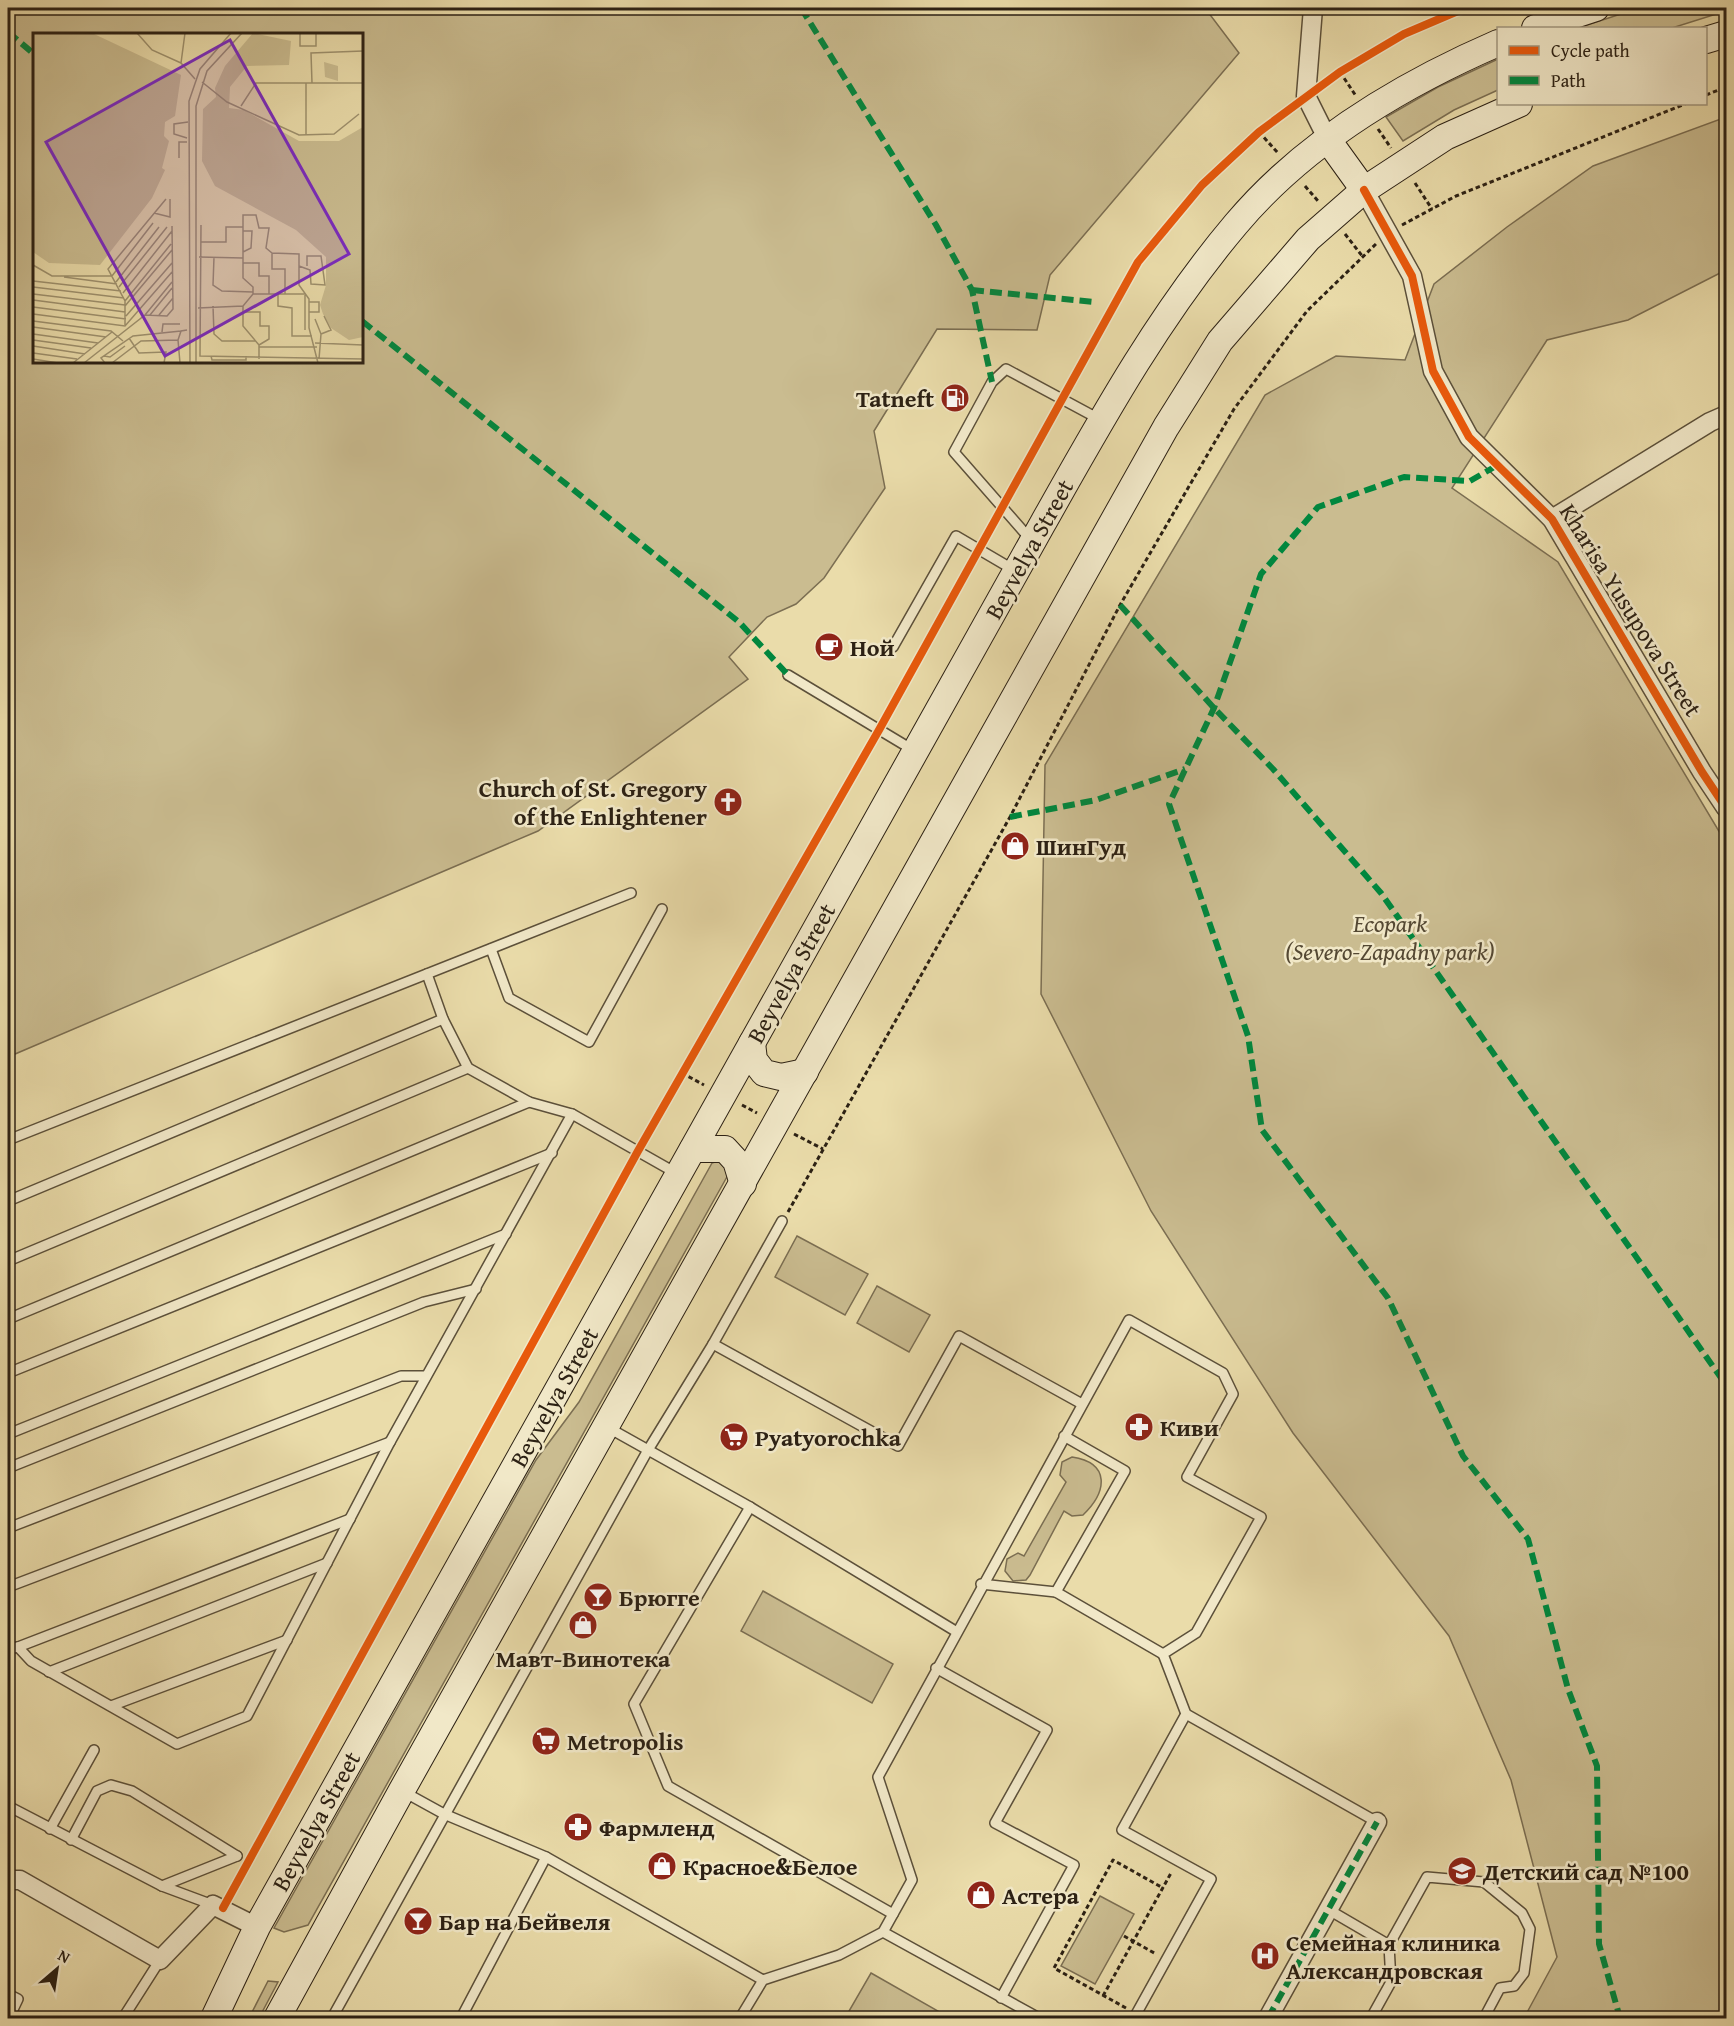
<svg xmlns="http://www.w3.org/2000/svg" width="1734" height="2026" font-family="'Gentium Book Plus',serif">
<rect width="100%" height="100%" fill="#eadcaa"/>
<filter id="stains"><feTurbulence type="fractalNoise" baseFrequency=".00333" numOctaves="4"/><feColorMatrix values="0 0 0 0 .2 0 0 0 0 .09 0 0 0 0 .02 0 0 0 .5 -.17"/></filter>
<radialGradient id="worn" r=".72"><stop offset=".6" stop-color="#630" stop-opacity="0"/><stop offset="1" stop-color="#630" stop-opacity=".3"/></radialGradient>
<g fill="#cabc90" stroke="#7b6e52" stroke-width="1.5" fill-rule="evenodd">
<path d="M8,8H1205L1239,53L1050,275L1037,330L937,329L874,431L885,488L824,578L796,604L767,617L729,657L748,679L538,831L8,1057ZM362,34V362H34V34Z"/>
<path d="M1639,8H1726V11L1672,28H1578Z"/>
<path d="M1498,59V90L1454,110L1403,141L1386,117L1438,87Z"/>
<path d="M1726,117V270L1628,320L1547,340L1452,488L1558,562L1726,843V2018H1524L1557,1957L1511,1780L1449,1636L1293,1433L1151,1211L1041,994L1045,765L1265,395L1336,356L1405,360L1434,284L1507,227L1593,166Z"/>
<path d="M718,1161L725,1163L728,1175L308,1925L284,1932L274,1928L536,1460L579,1402L712,1163Z"/>
<path d="M797,1236L868,1274L845,1315L775,1277Z"/>
<path d="M877,1286L930,1315L909,1352L857,1323Z"/>
<path d="M1072,1457C1111,1463 1107,1492 1083,1515L1072,1516L1064,1511L1030,1575L1026,1580L1013,1581L1005,1571L1007,1559L1018,1553L1024,1556L1066,1482L1060,1475L1062,1462Z"/>
<path d="M763,1591L893,1664L872,1703L741,1631Z"/>
<path d="M1100,1896L1134,1914L1095,1984L1061,1966Z"/>
<path d="M871,1973L945,2015L944,2018H845Z"/>
<path d="M268,1981L278,1982L259,2018H249Z"/>
</g>
<g fill="none" stroke-linecap="round" stroke-linejoin="round">
<g stroke="#5c503a" stroke-width="12">
<g id="service">
<path d="M1031,540L954,452L992,382L1006,369L1099,419"/>
<path d="M893,647L956,536L1014,570"/>
<path d="M788,675L913,750"/>
<path d="M491,949L509,998L589,1042L662,909"/>
<path d="M427,974L443,1019L468,1068L529,1102L572,1114L676,1173"/>
<path d="M8,1140L631,893"/>
<path d="M8,1201L443,1019"/>
<path d="M8,1261L468,1068"/>
<path d="M8,1319L529,1102"/>
<path d="M713,1344L898,1446L959,1336L1082,1404"/>
<path d="M8,1373L552,1153"/>
<path d="M607,1427L750,1507L957,1632"/>
<path d="M8,1434L506,1234"/>
<path d="M8,1468L424,1302L476,1289"/>
<path d="M750,1507L634,1704L668,1786L893,1914"/>
<path d="M8,1528L401,1376H426"/>
<path d="M981,1584L1056,1592L1125,1471L1064,1436"/>
<path d="M8,1587L390,1442"/>
<path d="M1056,1592L1163,1654"/>
<path d="M18,1647L350,1519"/>
<path d="M8,1649L18,1647L31,1661L177,1744L247,1716L390,1442L572,1114"/>
<path d="M936,1668L1047,1730L995,1823L1074,1865L1001,1998"/>
<path d="M49,1672L327,1563"/>
<path d="M111,1706L287,1640"/>
<path d="M404,1792L444,1814L546,1857L763,1980"/>
<path d="M8,1806L162,1886L213,1905"/>
<path d="M50,1829L94,1750"/>
<path d="M71,1840L97,1791L111,1785L132,1791L237,1856"/>
<path d="M162,1886L237,1856"/>
<path d="M1329,1910L1389,1945"/>
<path d="M883,1932L1039,2018"/>
<path d="M8,1994L18,1999L9,2018"/>
<path d="M123,2018L160,1960"/>
<path d="M332,2018L648,1450L713,1344L782,1221"/>
<path d="M461,2018L546,1857"/>
<path d="M740,2018L763,1980L839,1955L883,1932L912,1880L878,1777L1129,1320L1223,1373L1233,1394L1187,1477L1261,1517L1196,1633L1163,1654L1186,1714L1377,1822"/>
<path d="M1134,2018L1211,1879L1122,1830L1186,1714"/>
<path d="M1371,2018L1391,1982L1389,1945L1427,1877L1484,1882L1522,1913L1530,1929L1524,1973L1514,1986L1500,1988L1484,2018"/>
</g>
</g>
<g stroke="#5c503a" stroke-width="21">
<g id="minor">
<path d="M1313,8L1306,96L1328,140"/>
<path d="M1364,190L1412,276L1433,371L1469,437L1552,519L1702,772L1726,808"/>
<path d="M1552,519L1710,422L1726,415"/>
<path d="M8,1880H20L160,1960L213,1905L257,1927"/>
<path d="M1268,2018L1377,1822"/>
</g>
</g>
<g stroke="#2c2114" stroke-width="28">
<g id="secondary">
<path d="M1535,28L1596,8"/>
<path d="M1706,40L1726,34"/>
<path d="M1328,140L1364,190"/>
<path d="M752,1043L754,1060L764,1073L781,1077L805,1072"/>
<path d="M693,1149H725L736,1161L743,1184"/>
<path d="M214,2018L257,1927C461,1562 665,1198 869,834C927,730 985,627 1043,523C1101,420 1159,315 1236,224C1305,142 1401,85 1498,43"/>
<path d="M277,2018L402,1790L982,755L1166,427L1220,341L1308,239L1364,190L1445,137L1519,104"/>
</g>
</g>
<g stroke="#2c2114" stroke-width="3" stroke-dasharray="4.5 3" stroke-linecap="butt">
<path d="M1340,72L1356,96"/>
<path d="M1324,83L1404,34L1465,8"/>
<path d="M1706,95L1726,87"/>
<path d="M1378,129L1391,148"/>
<path d="M1259,132L1278,153"/>
<path d="M1415,183L1432,209"/>
<path d="M1305,186L1318,201"/>
<path d="M1402,225L1456,196L1685,104"/>
<path d="M1345,234L1363,257"/>
<path d="M1070,387C1092,346 1112,302 1138,263C1178,202 1235,150 1292,107"/>
<path d="M1010,495L1056,412"/>
<path d="M985,539L996,519"/>
<path d="M886,718L973,561"/>
<path d="M682,1073L704,1085"/>
<path d="M742,1105L757,1113"/>
<path d="M794,1134L823,1149"/>
<path d="M645,1140L872,742"/>
<path d="M788,1212L1010,817L1120,605L1234,409L1307,311L1376,244"/>
<path d="M250,1858L631,1164"/>
<path d="M230,1894L244,1869"/>
<path d="M1124,1936L1156,1954"/>
<path d="M1103,1996L1171,1873"/>
<path d="M1126,2008L1054,1968L1113,1860L1163,1888"/>
</g>
<use href="#service" stroke="#f1e8c8" stroke-width="9"/>
<use href="#minor" stroke="#f1e8c8" stroke-width="18"/>
<use href="#secondary" stroke="#f1e8c8" stroke-width="26"/>
<g stroke="#00873e" stroke-width="6" stroke-dasharray="12 6" stroke-linecap="butt">
<path d="M801,8L936,225L972,290L992,382"/>
<path d="M8,32L34,54"/>
<path d="M972,290L1095,302"/>
<path d="M362,321L739,622L788,675"/>
<path d="M1496,466L1470,481L1404,477L1318,507L1261,574L1214,708L1169,804L1248,1036L1262,1130L1388,1298L1463,1456L1528,1539L1568,1689L1597,1766L1599,1944L1620,2018"/>
<path d="M1120,605L1214,708L1273,769L1381,893L1726,1385"/>
<path d="M1010,817L1096,800L1185,769"/>
<path d="M1268,2018L1377,1822"/>
</g>
<g stroke="#f1e8c8" stroke-width="11">
<g id="cycleway">
<path d="M1364,190L1412,276L1433,371L1469,437L1552,519L1702,772L1726,808"/>
<path d="M223,1908L638,1151L879,730L1138,262L1202,185L1259,132L1340,72L1404,34L1465,8"/>
</g>
</g>
<use href="#cycleway" stroke="#e8590c" stroke-width="8"/>
</g>
<defs>
<g id="fuel-disc" transform="scale(1.5)"><circle r="9.5" fill="#8f2418" stroke="#f1e8c8"/><path d="M-5.5-6h7V0h2V4h1.3V-2.5L3-4.5l.8-.8L6-3V5H2.5V1h-1V6h-7ZM-4.2-4.7v3.2H.2V-4.7Z" fill="#fff"/></g>
<g id="cafe-disc" transform="scale(1.5)"><circle r="9.5" fill="#8f2418" stroke="#f1e8c8"/><path d="M-5.5-4.5H6V0H3Q3 3.5 0 3.5H-2.5Q-5.5 3.5-5.5 0ZM3-3.2v2h1.7v-2ZM-6 4.5H4V6H-6Z" fill="#fff"/></g>
<g id="church-disc" transform="scale(1.5)"><circle r="9.5" fill="#8f2418" stroke="#f1e8c8"/><path d="M-1.2-6h2.4v3.5h3.3v2.4h-3.3V6h-2.4V-.1h-3.3v-2.4h3.3Z" fill="#fff"/></g>
<g id="shop-disc" transform="scale(1.5)"><circle r="9.5" fill="#8f2418" stroke="#f1e8c8"/><path d="M-5-2.5h2.3a2.7 3.5 0 0 1 5.4 0H5L5.5 6h-11ZM-1.5-2.5h3a1.5 2.3 0 0 0-3 0Z" fill="#fff"/></g>
<g id="pharmacy-disc" transform="scale(1.5)"><circle r="9.5" fill="#8f2418" stroke="#f1e8c8"/><path d="M-2-6h4v4h4v4h-4v4h-4v-4h-4v-4h4Z" fill="#fff"/></g>
<g id="supermarket-disc" transform="scale(1.5)"><circle r="9.5" fill="#8f2418" stroke="#f1e8c8"/><path d="M-6-5.5h2.5l.6 2H6L4.5 2H-2.5L-4.4-4H-6ZM-1.5 3.2a1.3 1.3 0 1 0 .1 0ZM3 3.2a1.3 1.3 0 1 0 .1 0Z" fill="#fff"/></g>
<g id="bar-disc" transform="scale(1.5)"><circle r="9.5" fill="#8f2418" stroke="#f1e8c8"/><path d="M-6-5H6L.8 .8V4.5H3.5V6h-7V4.5H-.8V.8Z" fill="#fff"/></g>
<g id="school-disc" transform="scale(1.5)"><circle r="9.5" fill="#8f2418" stroke="#f1e8c8"/><path d="M0-5L7-2L0 1L-7-2ZM-4 1L0 2.5L4 1V4Q0 6-4 4Z" fill="#fff"/></g>
<g id="hospital-disc" transform="scale(1.5)"><circle r="9.5" fill="#8f2418" stroke="#f1e8c8"/><path d="M-5-5h3v3.5h4V-5h3V5h-3V1.5h-4V5h-3Z" fill="#fff"/></g>
</defs>
<g fill-rule="evenodd">
<use href="#fuel-disc" x="955" y="398"/>
<use href="#cafe-disc" x="829" y="647"/>
<use href="#church-disc" x="728" y="802"/>
<use href="#shop-disc" x="1015" y="846"/>
<use href="#pharmacy-disc" x="1139" y="1427"/>
<use href="#supermarket-disc" x="734" y="1437"/>
<use href="#bar-disc" x="598" y="1597"/>
<use href="#shop-disc" x="583" y="1625"/>
<use href="#supermarket-disc" x="546" y="1741"/>
<use href="#pharmacy-disc" x="578" y="1827"/>
<use href="#shop-disc" x="662" y="1866"/>
<use href="#school-disc" x="1462" y="1871"/>
<use href="#shop-disc" x="981" y="1895"/>
<use href="#bar-disc" x="418" y="1921"/>
<use href="#hospital-disc" x="1265" y="1956"/>
</g>
<g text-anchor="middle" dominant-baseline="central" stroke-width="5" stroke-linejoin="round" paint-order="stroke">
<g font-size="24" font-weight="bold" fill="#2c2114" stroke="#f1e8c8" text-anchor="start">
<text x="934" y="398" text-anchor="end">Tatneft</text>
<text x="850" y="647">Ной</text>
<text x="707" y="788" text-anchor="end">Church of St. Gregory<tspan x="707" dy="28">of the Enlightener</tspan></text>
<text x="1036" y="846">ШинГуд</text>
<text x="1160" y="1427">Киви</text>
<text x="755" y="1437">Pyatyorochka</text>
<text x="619" y="1597">Брюгге</text>
<text x="583" y="1658" text-anchor="middle">Мавт-Винотека</text>
<text x="567" y="1741">Metropolis</text>
<text x="599" y="1827">Фармленд</text>
<text x="683" y="1866">Красное&amp;Белое</text>
<text x="1483" y="1871">Детский сад №100</text>
<text x="1002" y="1895">Астера</text>
<text x="439" y="1921">Бар на Бейвеля</text>
<text x="1286" y="1942">Семейная клиника<tspan x="1286" dy="28">Александровская</tspan></text>
</g>
<g font-size="24" fill="#2c2114" stroke="#f1e8c8">
<text transform="translate(1029 549) rotate(-61)">Beyvelya Street</text>
<text transform="translate(1631 610) rotate(58)">Kharisa Yusupova Street</text>
<text transform="translate(791 973) rotate(-61)">Beyvelya Street</text>
<text transform="translate(554 1397) rotate(-61)">Beyvelya Street</text>
<text transform="translate(316 1821) rotate(-61)">Beyvelya Street</text>
</g>
<g font-size="24" font-style="italic" fill="#544833" stroke="#f1e8c8">
<text x="1390" y="923">Ecopark<tspan x="1390" dy="28">(Severo-Zapadny park)</tspan></text>
</g>
</g>
<g transform="translate(33 33)">
<rect width="330" height="330" fill="#eadcaa"/>
<path d="M0,0H59L148,42L142,83L132,89L131,103L136,108L129,135L132,137L119,165L67,232L16,230L0,219ZM220,0L258,8L256,32L214,33L197,54L196,75L211,77L266,108H306L330,94V304L316,307L298,295L290,281L287,272L293,252V224L263,197L182,153L169,128L170,76L183,64L182,55L192,33ZM291,29L305,33V48L292,44Z" fill="#cabc90"/>
<path fill="none" stroke="#9e916e" stroke-width="1.5" d="M104,0L119,17L148,30M152,0L148,30L162,46M267,0V13H283V0M169,49L194,69L266,102L301,101L326,81M273,50V102M279,50L278,20L330,18M208,73L223,50H330M154,105L141,101V91L155,89M146,125V109H154M121,180L137,184V166M168,192L167,323L330,326M168,209H193V194H210M210,219L218,215L219,198H210M239,220V236H252V261M166,224L210,225M181,224L180,252L189,258L220,259M210,230H226V243H236V261M0,232L19,243H79L120,190M266,233L277,237L278,251L292,252L288,223H274V233M31,244L84,251M0,248L88,258M83,249L126,194M0,254L91,265M86,254L134,194M90,260L139,198M0,261L92,272M220,261H273M245,261V273L259,275V303H279M0,267L92,279M92,268L138,211M276,269H286V279H276M92,273L139,217M180,273L181,301L189,308H223M0,274L93,286M165,275L210,273M210,279H227V293H236V306L226,312M0,281L92,293L139,239M112,282L139,249M117,282L139,255M126,282L140,265M93,283L139,230M282,286L288,301L286,326M0,288L78,298L90,308M92,292V268L75,236L133,166M0,294L73,304M272,297V262M129,299L130,291H147M0,301L65,310M288,301L298,297L291,283M96,305L106,320L133,319L131,330M0,307L58,315M145,307L147,330M282,310L330,312M0,313L52,321M226,314H284M0,320L44,326M71,323L77,324L92,313M178,323L179,327H213V323M0,326L25,330M226,326V312L210,293V273L220,261V254L210,245V182H223L226,195H236L233,215L239,220L266,221V252L276,266V295L285,330M40,330L79,299M51,330L112,282L134,283L140,276L139,193M72,330L68,325L100,303L148,298M79,330L108,308L145,307L148,298L154,297M157,330L156,68L167,36L198,0M163,330V73L174,38L209,0"/>
<path fill="#7b2cbf" fill-opacity="0.15" stroke="#7b2cbf" stroke-width="3" d="M197,7L316,221L132,323L13,109Z"/>
<rect width="330" height="330" fill="none" stroke="#2c2114" stroke-width="3"/>
</g>
<rect width="1734" height="2026" fill="none" stroke="#eadcaa" stroke-width="30"/>
<rect x="9" y="9" width="1716" height="2008" fill="none" stroke="#2c2114" stroke-width="3"/>
<rect x="15" y="15" width="1704" height="1996" fill="none" stroke="#2c2114" stroke-width="1.5"/>
<rect x="1497" y="27" width="210" height="78" fill="#f1e8c8" stroke="#a29880" stroke-width="1.5"/>
<rect x="1509" y="46" width="30" height="9" fill="#e8590c" stroke="#a29880" stroke-width="1.5"/>
<text x="1551" y="57" font-size="18" fill="#2c2114">Cycle path</text>
<rect x="1509" y="76" width="30" height="9" fill="#00873e" stroke="#a29880" stroke-width="1.5"/>
<text x="1551" y="87" font-size="18" fill="#2c2114">Path</text>
<g transform="translate(57 1969) rotate(29)" stroke="#f1e8c8" stroke-width="4.5" paint-order="stroke">
<path d="M0-4.5L10 22L0 15L-10 22Z" fill="#2c2114"/>
<text y="-9" font-size="16" font-weight="bold" text-anchor="middle" fill="#2c2114">N</text>
</g>
<rect width="100%" height="100%" filter="url(#stains)"/>
<rect width="100%" height="100%" fill="url(#worn)"/>
</svg>
